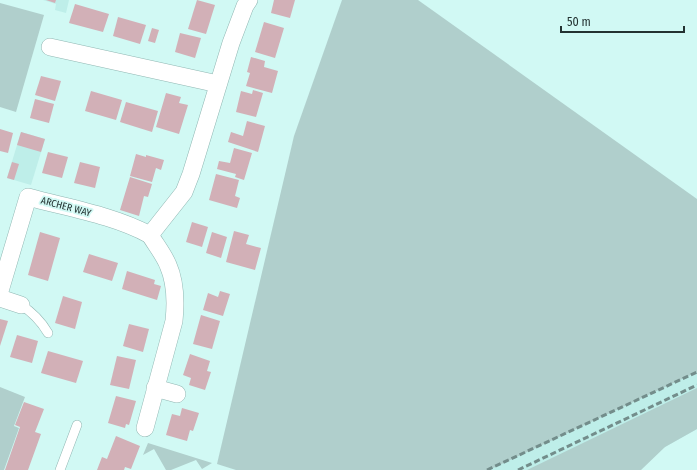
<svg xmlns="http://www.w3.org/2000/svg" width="697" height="470" font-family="'Fira Sans Condensed',sans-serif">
<rect width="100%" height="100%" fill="#d1f9f4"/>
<g fill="#beeee9">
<path d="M43,0H69L66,13L55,10L56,4Z"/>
<path d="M21,132L45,139L31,185L7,178Z"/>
<path d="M697,336V429L624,470H394Z"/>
</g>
<g fill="#b0cfcc">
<path d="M342,0H418L697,199V372L489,470H236L217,464L294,136Z"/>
<path d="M0,3L44,15L16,112L0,107Z"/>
<path d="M0,387L25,397L14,426L19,428L4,470H0Z"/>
<path d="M697,388V429L665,447L641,470H527Z"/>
<path d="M148,443L212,463L202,469L196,460L171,470H166L154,449L143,455Z"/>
</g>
<g fill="#d2b0b7">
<path d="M46,0H56L55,3Z"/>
<path d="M197,0L215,5L206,34L188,29Z"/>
<path d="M274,0H295L290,18L271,13Z"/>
<path d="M75,4L109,14L103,32L69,23Z"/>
<path d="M118,17L146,25L140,44L113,36Z"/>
<path d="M264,22L284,28L275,58L255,52Z"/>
<path d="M152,28L159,30L155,43L148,41Z"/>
<path d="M180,33L201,38L195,58L175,52Z"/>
<path d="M251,57L265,61L264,67L278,71L272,93L246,86L250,73L247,72Z"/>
<path d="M41,76L61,81L55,101L35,95Z"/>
<path d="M253,90L263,93L256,117L236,112L241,91L252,94Z"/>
<path d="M91,91L122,100L116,120L85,111Z"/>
<path d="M166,93L181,97L179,103L188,105L179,134L156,127Z"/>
<path d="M35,99L54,104L49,123L30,118Z"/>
<path d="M126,102L158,111L152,132L120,122Z"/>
<path d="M247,121L265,126L258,152L228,142L231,132L243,136Z"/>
<path d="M0,129L13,133L8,153L0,151Z"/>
<path d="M21,132L45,139L41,152L17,145Z"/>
<path d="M234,148L252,153L244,180L235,177L236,174L217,169L219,161L230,163Z"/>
<path d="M48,152L68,157L62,178L42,173Z"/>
<path d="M136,154L146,157V155L164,160L161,170L156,168L152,182L130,176Z"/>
<path d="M12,162L19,164L14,180L7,178Z"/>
<path d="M80,162L100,167L95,188L74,183Z"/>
<path d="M216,174L239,180L235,196L240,198L237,208L209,200Z"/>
<path d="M130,177L152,184L148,197L144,196L139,216L120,210Z"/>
<path d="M192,222L208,227L202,247L186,242Z"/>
<path d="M234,231L249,235L246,244L261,248L255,270L226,262Z"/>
<path d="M40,232L60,238L48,281L28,275Z"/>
<path d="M212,232L227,237L221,258L206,253Z"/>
<path d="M89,254L118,263L112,281L83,272Z"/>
<path d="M127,271L155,280L154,284L161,286L157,300L122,289Z"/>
<path d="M220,291L230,294L223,316L203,310L208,293L218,297Z"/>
<path d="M63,296L82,302L75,329L55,323Z"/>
<path d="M201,315L220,321L212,349L193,344Z"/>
<path d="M0,319L8,321L0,346Z"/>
<path d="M129,324L149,329L143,352L123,346Z"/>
<path d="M17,335L38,341L32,363L10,357Z"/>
<path d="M48,351L83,361L76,383L41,373Z"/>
<path d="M190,354L210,361L207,371L211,372L205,390L189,385L191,378L183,375Z"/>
<path d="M117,356L136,360L129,389L110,385Z"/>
<path d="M116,396L136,401L129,425L126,424L125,428L108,423Z"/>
<path d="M24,402L44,409L35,432L41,434L28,470H5L20,427L15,425Z"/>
<path d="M182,408L199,413L193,431L190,430L187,441L166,435L172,414L180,416Z"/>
<path d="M116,436L140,446L131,469L125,467L124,470H97L102,457L107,459Z"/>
</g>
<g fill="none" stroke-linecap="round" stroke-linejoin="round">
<g stroke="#91b7b3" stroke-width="10">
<g id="service">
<path d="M21,305C32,312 41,321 48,333"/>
<path d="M60,470L77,425"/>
</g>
</g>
<g stroke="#91b7b3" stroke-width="18">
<g id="minor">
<path d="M50,47L218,84"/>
<path d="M0,291L28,197C68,208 113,215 150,235L184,192L191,174L231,43L245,6L249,0"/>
<path d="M0,298L21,305"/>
<path d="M155,388L177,394"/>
<path d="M145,428L174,321C176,302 176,283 168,265C164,255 156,245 150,235"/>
</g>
</g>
<use href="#service" stroke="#fff" stroke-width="9"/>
<use href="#minor" stroke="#fff" stroke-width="17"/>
<g stroke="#738d8b" stroke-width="3" stroke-dasharray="6 3" stroke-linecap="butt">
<path d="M487,470L697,372"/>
<path d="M518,470L697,385"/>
</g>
</g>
<g text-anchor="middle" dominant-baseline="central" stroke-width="3.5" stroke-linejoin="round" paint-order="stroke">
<g font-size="10" fill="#233231" stroke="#d1f9f4">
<text transform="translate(66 207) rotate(15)">ARCHER WAY</text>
</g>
</g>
<path d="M561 26v6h123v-6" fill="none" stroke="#233231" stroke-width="2"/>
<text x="567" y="26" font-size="12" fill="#233231" stroke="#d1f9f4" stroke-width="3" paint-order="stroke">50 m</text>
</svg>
